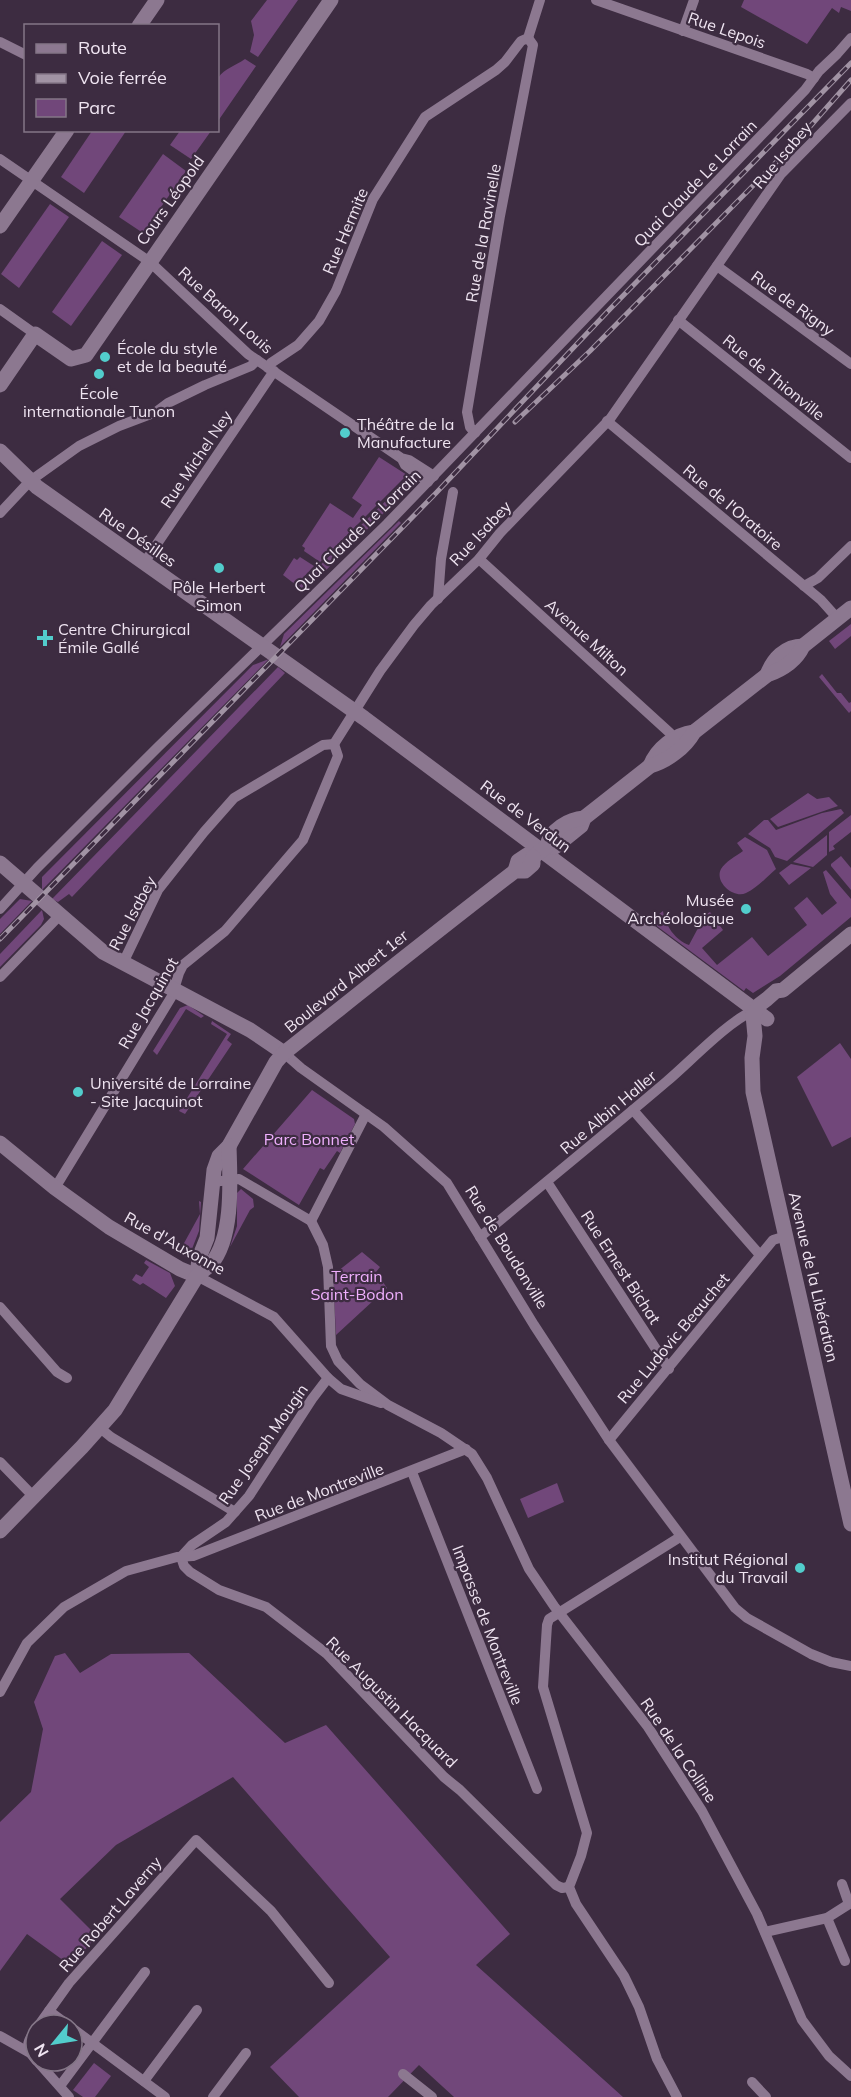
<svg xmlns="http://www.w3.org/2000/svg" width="851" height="2097" font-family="Mulish,sans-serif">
<rect width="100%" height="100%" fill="#3d2c41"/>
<g fill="#71477a">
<path d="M267,0H298L258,57L250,52L254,35L251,21Z"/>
<path d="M744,0H851V11L841,7L839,13L832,8L807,44L741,7Z"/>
<path d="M245,59L256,66L218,121V78C225,68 235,66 245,59Z"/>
<path d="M92,131H126L84,193L61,177Z"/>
<path d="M180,131V130L211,131L191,159L170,145Z"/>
<path d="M163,154L186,171L143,233L119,217Z"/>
<path d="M50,204L69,217L19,288L1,274Z"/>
<path d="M102,241L122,255L71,326L52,312Z"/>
<path d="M379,457L407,475L320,562L304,551L305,548L302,546L330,503L353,518L362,505L352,498Z"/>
<path d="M405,482L410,487L312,584L310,582L303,589L299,586Z"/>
<path d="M399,521L401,523L280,647L284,634Z"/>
<path d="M300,557L314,566L296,585L283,575L294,558L297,560Z"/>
<path d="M851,624V636L835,649L829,641Z"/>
<path d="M269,659L42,890V877L253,665Z"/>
<path d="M278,667L285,673L72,897L69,894L58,902L52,899Z"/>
<path d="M822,674L837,693H841L849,703L851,702V711L849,713L819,677Z"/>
<path d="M808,793L817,799L829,797L838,806L778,827L770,819Z"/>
<path d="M841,809L844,813L787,861L775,857L770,848L748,834L764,820H768L776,830L822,813Z"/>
<path d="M851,815V832L833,846L835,849L829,852V832Z"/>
<path d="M827,835V855L813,867L793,862Z"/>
<path d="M745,837L767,850L776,869C767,877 757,888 746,893C734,899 714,882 721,869C725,862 736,856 743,851L737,843Z"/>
<path d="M841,856L851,868V890L831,866V864Z"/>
<path d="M791,864L811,868L789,885L779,873Z"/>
<path d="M826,870L851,899V917L780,976L753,993L746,988L744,991L650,921L663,911C665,925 675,940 689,945L705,915L710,912L723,930L702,948L717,965L752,937L768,956L807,925L794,908L807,897L822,915L837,903L830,894L823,872Z"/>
<path d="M20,899L32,901L0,934V919Z"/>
<path d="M42,910L44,919L41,925L0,967V954Z"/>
<path d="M188,1005L204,1016L201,1018L186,1009L157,1055L153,1051L180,1008Z"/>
<path d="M212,1021L231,1034L227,1040L232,1044L185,1114L179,1111L227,1034L211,1024Z"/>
<path d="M840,1043L851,1059V1137L832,1147L797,1077Z"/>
<path d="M312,1090L354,1119L355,1124L340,1153L337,1151L324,1170L320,1168L299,1205L243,1169Z"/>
<path d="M241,1189L253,1199L254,1207L250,1210L230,1247L237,1226V1193Z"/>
<path d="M199,1201L201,1202L199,1231L188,1259L183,1255L186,1247L183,1245L200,1214Z"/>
<path d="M362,1252L380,1267L376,1272L387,1288L336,1335L333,1275Z"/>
<path d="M146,1260L170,1273L175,1286L166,1298L143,1283L140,1285L132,1280L136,1274L142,1277L149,1267L144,1263Z"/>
<path d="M557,1483L564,1502L528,1518L520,1499Z"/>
<path d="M65,1653L80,1673L111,1654L189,1653L285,1743L326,1725L510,1934L476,1965L623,2097H454L419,2065L388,2097H299L270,2067L390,1957L233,1777L116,1845L60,1899L97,1936L71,1966L27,1934L0,1971V1822L31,1792L43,1729L34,1702L55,1656Z"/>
<path d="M94,2063L111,2076L95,2097H83L73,2090Z"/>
</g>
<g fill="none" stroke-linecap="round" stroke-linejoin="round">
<g stroke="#8c7890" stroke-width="10">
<path d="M596,0L807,74L814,78"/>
<path d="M683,31L694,0"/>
<path d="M0,42L26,55"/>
<path d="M0,159L150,262L248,354L401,458L409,460L434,476"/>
<path d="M717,266L851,364"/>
<path d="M0,309L35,334"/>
<path d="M678,320L851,458"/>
<path d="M268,368L271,363L298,345L319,321L336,291L373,199L425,117L496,70L505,62L521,41L528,38L540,0"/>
<path d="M607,421L821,600L838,619"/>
<path d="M475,433L470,427L467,412L500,216L533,45L528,38"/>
<path d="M403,461L405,465L428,482"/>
<path d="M0,513L30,481L79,446L119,426L156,412L168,403L205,385L251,366L257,360"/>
<path d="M479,559L670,733L673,739"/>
<path d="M144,563L274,371"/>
<path d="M804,586L818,578L851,546"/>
<path d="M438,599L441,559L453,492"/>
<path d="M334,744L380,671L414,625L431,605L479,559L500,533L610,419L781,174L851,103"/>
<path d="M0,909L37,868L158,747L387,524L805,90L819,71L837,54L851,38"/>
<path d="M123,963L158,890L204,832L234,798L323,745L334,744"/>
<path d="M0,977L60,915"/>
<path d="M284,1053L301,1068L384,1127L447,1183L534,1325L609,1440L735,1608L747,1618L811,1654L831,1662L851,1666"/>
<path d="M633,1110L760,1255"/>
<path d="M212,1182L239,1179L311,1221L323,1245L328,1267L331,1346L338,1361L360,1384L388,1405L441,1433L472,1454L487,1478L529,1569L554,1606L648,1727L702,1811L757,1914L802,2020L829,2056L851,2076"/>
<path d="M547,1182L669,1369"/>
<path d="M55,1188L172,996L179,973L183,965L225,931L303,840L338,756L334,744"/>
<path d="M311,1221L366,1114"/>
<path d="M480,1237C542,1185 605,1134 666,1082C690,1062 728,1021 755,1010"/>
<path d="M197,1276L274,1317L328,1378L341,1389L381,1403"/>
<path d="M0,1307L57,1372L67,1378"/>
<path d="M100,1428L111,1437L235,1512"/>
<path d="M609,1440L773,1240L786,1236"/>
<path d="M0,1462L33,1496"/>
<path d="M412,1472L537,1789"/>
<path d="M181,1557L184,1566L190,1572L219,1590L266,1607L327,1654L444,1777L460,1790L556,1885L562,1888L569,1887"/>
<path d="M181,1557L192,1545L226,1522L249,1496L312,1399L328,1378"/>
<path d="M0,1692L27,1643L64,1607L126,1571L177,1557L193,1556L466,1449"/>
<path d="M827,1918L845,1961"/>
<path d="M765,1932L827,1918L849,1904L842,1884"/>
<path d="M49,2011L68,2025"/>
<path d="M39,2025L69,1983L196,1840L271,1911L329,1983"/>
<path d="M72,2028L165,2097"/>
<path d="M36,2030C26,2042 25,2048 36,2060"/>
<path d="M0,2036L30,2053"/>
<path d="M37,2061L69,2097"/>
<path d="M403,2074L432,2097"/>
<path d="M144,2081L197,2010"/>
<path d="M752,2082L766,2097"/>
<path d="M60,2086L145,1972"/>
<path d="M213,2097L246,2053"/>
<path d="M677,2097L657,2059L639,2007L624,1976L576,1904L569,1887L581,1856L587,1833L543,1687L547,1625L549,1619L680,1537"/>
</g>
<g stroke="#8c7890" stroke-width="15">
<path d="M139,26L157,0"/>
<path d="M0,226L67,130"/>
<path d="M0,385L35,334L71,359L86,355L331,0"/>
<path d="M0,451L37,487L364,718L767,1019"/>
<path d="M767,675C773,659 785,646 803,646"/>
<path d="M650,766C657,748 674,735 694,732"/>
<path d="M547,846L555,847L581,826L584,818L650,766C667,761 685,748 694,732L767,675C781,670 796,661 803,646L851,608"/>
<path d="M0,863L103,952L250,1030L284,1053"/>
<path d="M515,871L518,861L527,855L533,857L547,846C550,830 569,819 584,818"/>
<path d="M851,934L783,990L776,991L767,999L759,1005L753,1015L755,1036L752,1058L753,1092L851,1524"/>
<path d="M0,1143L55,1188L109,1227L180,1269L197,1276"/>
<path d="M197,1276L199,1258L207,1238L214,1170L219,1156L229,1146L276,1062L284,1053C361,992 437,931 515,871H525L533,864V857"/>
<path d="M0,1531L82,1447L115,1410L197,1276C201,1272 207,1268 211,1264C234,1237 230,1179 229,1146"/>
</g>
<g stroke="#a193a4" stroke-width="5">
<g id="rail">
<path d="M515,422L590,351L799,139L851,80"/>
<path d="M0,939L436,493L611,308L851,63"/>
</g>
</g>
<use href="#rail" stroke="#3d2c41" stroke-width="3" stroke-dasharray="9" stroke-linecap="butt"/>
</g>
<g fill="#52cdcc" stroke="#3d2c41" stroke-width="2">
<circle cx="105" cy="357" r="6"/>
<circle cx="99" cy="374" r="6"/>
<circle cx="345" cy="433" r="6"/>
<circle cx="219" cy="568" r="6"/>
<path d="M42 629h6v6h6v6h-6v6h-6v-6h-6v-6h6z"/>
<circle cx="746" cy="909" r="6"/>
<circle cx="78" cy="1092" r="6"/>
<circle cx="800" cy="1568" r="6"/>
</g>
<g text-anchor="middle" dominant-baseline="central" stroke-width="4.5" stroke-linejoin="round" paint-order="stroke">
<g font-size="16" fill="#efe4f1" stroke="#3d2c41">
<text transform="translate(727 30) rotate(19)">Rue Lepois</text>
<text transform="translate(782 155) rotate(-50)">Rue Isabey</text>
<text transform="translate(695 183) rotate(-46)">Quai Claude Le Lorrain</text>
<text transform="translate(170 200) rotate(-55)">Cours Léopold</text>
<text transform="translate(345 231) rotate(-67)">Rue Hermite</text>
<text transform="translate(483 233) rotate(-80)">Rue de la Ravinelle</text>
<text transform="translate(793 303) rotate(36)">Rue de Rigny</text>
<text transform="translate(226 310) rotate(42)">Rue Baron Louis</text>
<text transform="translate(774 377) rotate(39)">Rue de Thionville</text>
<text transform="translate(196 459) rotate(-56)">Rue Michel Ney</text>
<text transform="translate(733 507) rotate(40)">Rue de l'Oratoire</text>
<text transform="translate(357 531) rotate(-44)">Quai Claude Le Lorrain</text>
<text transform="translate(480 533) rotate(-47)">Rue Isabey</text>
<text transform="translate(138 537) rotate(35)">Rue Désilles</text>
<text transform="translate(587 637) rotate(42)">Avenue Milton</text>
<text transform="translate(526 816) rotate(37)">Rue de Verdun</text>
<text transform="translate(132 913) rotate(-62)">Rue Isabey</text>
<text transform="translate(346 981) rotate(-39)">Boulevard Albert 1er</text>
<text transform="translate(148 1003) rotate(-60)">Rue Jacquinot</text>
<text transform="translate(608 1112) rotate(-40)">Rue Albin Haller</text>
<text transform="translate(175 1243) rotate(29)">Rue d'Auxonne</text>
<text transform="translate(507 1247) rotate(58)">Rue de Boudonville</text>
<text transform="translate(621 1267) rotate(57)">Rue Ernest Bichat</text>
<text transform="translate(814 1277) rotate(77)">Avenue de la Libération</text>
<text transform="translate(673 1338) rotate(-50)">Rue Ludovic Beauchet</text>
<text transform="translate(263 1444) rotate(-55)">Rue Joseph Mougin</text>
<text transform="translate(319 1492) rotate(-21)">Rue de Montreville</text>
<text transform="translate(488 1625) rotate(69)">Impasse de Montreville</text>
<text transform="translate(392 1702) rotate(45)">Rue Augustin Hacquard</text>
<text transform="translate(679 1750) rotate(56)">Rue de la Colline</text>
<text transform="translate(110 1914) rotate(-49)">Rue Robert Laverny</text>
</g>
<g font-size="16" fill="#efe4f1" stroke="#3d2c41" text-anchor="start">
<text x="117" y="348">École du style<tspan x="117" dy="18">et de la beauté</tspan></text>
<text x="99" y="393" text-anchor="middle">École<tspan x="99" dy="18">internationale Tunon</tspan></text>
<text x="357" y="424">Théâtre de la<tspan x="357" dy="18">Manufacture</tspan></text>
<text x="219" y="587" text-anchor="middle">Pôle Herbert<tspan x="219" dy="18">Simon</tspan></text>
<text x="58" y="629">Centre Chirurgical<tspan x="58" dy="18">Émile Gallé</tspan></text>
<text x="734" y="900" text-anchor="end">Musée<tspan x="734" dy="18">Archéologique</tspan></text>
<text x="90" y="1083">Université de Lorraine<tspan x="90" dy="18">- Site Jacquinot</tspan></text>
<text x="788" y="1559" text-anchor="end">Institut Régional<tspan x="788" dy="18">du Travail</tspan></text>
</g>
<g font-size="16" fill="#efaffd" stroke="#3d2c41">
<text x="309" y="1139">Parc Bonnet</text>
<text x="357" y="1276">Terrain<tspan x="357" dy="18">Saint-Bodon</tspan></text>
</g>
</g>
<rect x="24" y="24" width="195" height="108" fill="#3d2c41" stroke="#847687" stroke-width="1.5"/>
<rect x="36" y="44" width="30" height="9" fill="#8c7890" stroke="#847687" stroke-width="1.5"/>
<text x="78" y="54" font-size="18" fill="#efe4f1">Route</text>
<rect x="36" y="74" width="30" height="9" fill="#a193a4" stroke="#847687" stroke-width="1.5"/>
<text x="78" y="84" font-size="18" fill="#efe4f1">Voie ferrée</text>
<rect x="36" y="99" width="30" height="18" fill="#71477a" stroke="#847687" stroke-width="1.5"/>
<text x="78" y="114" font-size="18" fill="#efe4f1">Parc</text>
<g transform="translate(54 2043) rotate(240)"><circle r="28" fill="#3d2c41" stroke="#847687" stroke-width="1.5"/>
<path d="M0-4.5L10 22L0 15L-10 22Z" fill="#52cdcc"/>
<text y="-9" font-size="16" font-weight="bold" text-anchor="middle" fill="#efe4f1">N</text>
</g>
</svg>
